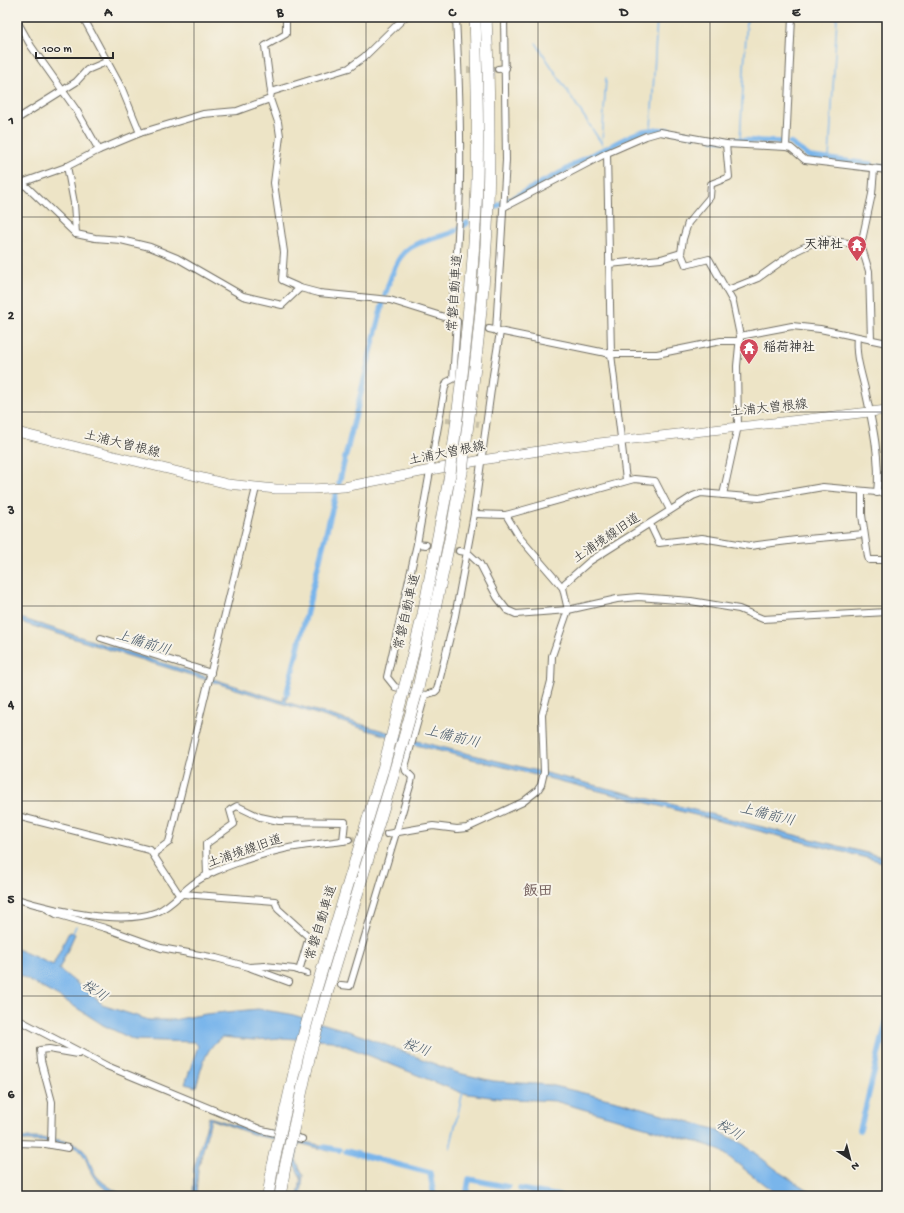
<svg xmlns="http://www.w3.org/2000/svg" width="904" height="1213" font-family="'Gochi Hand','Klee One',sans-serif">
<rect width="100%" height="100%" fill="#f7f3e8"/>
<filter id="ink" filterUnits="userSpaceOnUse"><feTurbulence type="fractalNoise" baseFrequency=".025" numOctaves="2"/><feDisplacementMap in="SourceGraphic" scale="8" xChannelSelector="R" yChannelSelector="G"/><feConvolveMatrix kernelMatrix="1 2 1 2 8 2 1 2 1" color-interpolation-filters="sRGB"/></filter>
<filter id="wash" filterUnits="userSpaceOnUse"><feTurbulence type="fractalNoise" baseFrequency=".012" numOctaves="4" result="noise"/><feDisplacementMap in="SourceGraphic" scale="16" xChannelSelector="R" yChannelSelector="G"/><feGaussianBlur stdDeviation="0.9" result="paint"/><feColorMatrix in="noise" values="0 0 0 0 0 0 0 0 0 0 0 0 0 0 0 0 0 1.4 0 .05"/><feComposite in="paint" operator="in"/></filter>
<g filter="url(#wash)">
<rect width="100%" height="100%" fill="#ede4c6"/>
<g fill="#79b5eb" stroke="#52708b">
<path d="M17,617L283,701L285,693H288L286,702L417,741L887,858V863L416,745L17,621Z"/>
<path d="M69,932L75,934L59,969L105,1006L149,1020H173L206,1014L258,1009L290,1014L355,1033L458,1073L493,1081L550,1085L621,1102L714,1129L743,1144L782,1174L817,1196H779L721,1151L710,1146L555,1101L497,1098L462,1093L333,1041L281,1038L254,1040L222,1037C204,1049 202,1068 196,1087L185,1084L198,1046L195,1042L134,1040L103,1025L66,1001L17,974V949L53,965Z"/>
<path d="M209,1117L259,1133L330,1147L329,1151L299,1143L296,1160L303,1175L301,1196H298L301,1178L293,1162L297,1143L258,1136L211,1119L198,1169L196,1196H193L194,1168Z"/>
<path d="M17,1138C34,1138 70,1137 83,1149C89,1155 90,1165 94,1172C99,1182 115,1191 125,1196C113,1196 99,1186 93,1176C88,1168 87,1157 80,1151C68,1140 33,1141 17,1141Z"/>
</g>
<g fill="none" stroke-linecap="round" stroke-linejoin="round">
<g stroke="#79b5eb" stroke-width="1.5">
<path d="M536,43L602,144"/>
<path d="M651,130L657,17"/>
<path d="M740,141L747,17"/>
<path d="M602,144L606,78"/>
<path d="M829,159L837,17"/>
<path d="M72,935L76,926"/>
<path d="M450,1148L463,1091"/>
</g>
<g stroke="#79b5eb" stroke-width="5.5">
<path d="M713,139L783,142"/>
<path d="M790,143L810,157L871,164"/>
<path d="M607,148C619,142 632,134 644,131C661,127 678,132 694,135"/>
<path d="M879,166H887"/>
<path d="M507,201L564,171L585,158L604,149"/>
<path d="M495,207L501,204"/>
<path d="M460,228L467,223"/>
<path d="M385,295C394,270 396,249 425,241C436,237 446,236 455,231"/>
<path d="M339,483L383,302"/>
<path d="M287,693L336,493"/>
<path d="M860,1130L887,1019"/>
<path d="M323,1147L339,1150"/>
<path d="M346,1151L430,1173L434,1196"/>
<path d="M520,1189L559,1196"/>
<path d="M466,1196L469,1179L508,1187"/>
</g>
</g>
</g>
<g filter="url(#ink)">
<g fill="none" stroke-linecap="round" stroke-linejoin="round">
<g stroke="#c6bfa7" stroke-width="6" stroke-dasharray="6 3" stroke-linecap="butt">
<path d="M467,70L498,69"/>
<path d="M457,321L489,329"/>
<path d="M446,420L458,421"/>
<path d="M467,422L479,424"/>
<path d="M426,545L459,551"/>
<path d="M349,840L387,834"/>
</g>
<g stroke="#6f6c61" stroke-width="8">
<g id="minor">
<path d="M83,17L122,89L140,133"/>
<path d="M286,17V34L265,46L271,92L270,99L278,122L280,136L274,183L284,252L282,280L300,288L319,293L390,300L457,321L453,379L447,382L445,387L417,544L387,677L395,687L425,695L435,692L437,690L455,616L474,514L493,375L500,332"/>
<path d="M17,21L31,46L77,111L99,150"/>
<path d="M498,69L506,68"/>
<path d="M271,92L349,68L364,57L405,17"/>
<path d="M17,119L76,82L87,70L106,62"/>
<path d="M786,147L792,17"/>
<path d="M607,153L611,354L626,480"/>
<path d="M67,166L74,203L76,234"/>
<path d="M19,182L27,187L76,234L95,238L121,240L150,247L177,258L243,296L282,305L300,288"/>
<path d="M19,182H24L66,167L99,150L140,133L203,114L237,111L270,99"/>
<path d="M504,207L607,153L646,136L660,132L726,144L786,147L791,148L805,160L887,170"/>
<path d="M609,264L661,259L681,253"/>
<path d="M728,290L758,278L796,251L821,239L861,245"/>
<path d="M450,319C464,220 461,117 456,17"/>
<path d="M489,329L611,354H657L721,341H740"/>
<path d="M496,331L506,160L504,17"/>
<path d="M740,336L792,326L820,329L887,343"/>
<path d="M857,337C855,355 861,372 865,389C872,421 881,461 877,493"/>
<path d="M871,340L869,271L861,245L872,194L874,170"/>
<path d="M862,491V515L868,557L869,560H887"/>
<path d="M723,495L738,426L737,366L740,336L733,302L709,259L686,265L681,253L683,239L688,223L710,197L711,184L729,177L726,144"/>
<path d="M474,514L506,515L634,479L655,481L670,510"/>
<path d="M506,515L520,538L563,588"/>
<path d="M650,524L659,543L702,538L750,546L796,540L864,534"/>
<path d="M417,544L426,545"/>
<path d="M459,551L467,552L480,564L497,597L507,610L516,614L568,610L617,599L638,597L691,601L739,609L763,619L887,612"/>
<path d="M101,638L211,673"/>
<path d="M17,816L150,850L180,896"/>
<path d="M387,834L433,826L457,829L467,828L523,802L537,791L541,785L544,772L542,715L551,681L552,656L568,610L563,588L565,583L590,561L693,496L701,493L759,498L823,487L887,493"/>
<path d="M153,854L169,842L256,488"/>
<path d="M207,876L206,844L234,824L230,810L237,806L260,817L279,821L345,822L343,841"/>
<path d="M183,894L275,901L278,909L309,937L299,971"/>
<path d="M17,899C52,910 122,926 157,912C171,906 181,893 193,884C207,873 228,866 245,860C261,855 279,849 295,847C313,844 331,843 349,840"/>
<path d="M47,909L56,914L105,928L161,948L216,958L249,967L265,966L294,969L307,973"/>
<path d="M251,968L289,982"/>
<path d="M341,985L350,986L411,783L412,777L406,771L405,767L425,695"/>
<path d="M17,1019L107,1066L262,1130L302,1139"/>
<path d="M17,1143L46,1144L68,1148"/>
<path d="M51,1145L52,1102L41,1061L40,1050L49,1049L78,1054"/>
</g>
</g>
<g stroke="#6f6c61" stroke-width="10">
<path id="secondary" d="M17,432L228,484L276,489H312L344,487L482,460L564,447L887,410"/>
</g>
<g stroke="#6f6c61" stroke-width="12">
<g id="motorway">
<path d="M464,455C475,372 485,289 488,205C490,142 489,80 486,17"/>
<path d="M452,457C463,374 472,291 476,208C479,144 477,80 475,17"/>
<path d="M405,685L423,614L450,474"/>
<path d="M418,688L450,539L462,472"/>
<path d="M315,993L383,769"/>
<path d="M326,997L394,773"/>
<path d="M268,1196L273,1165"/>
<path d="M280,1196L285,1167"/>
</g>
</g>
<use href="#minor" stroke="#fff" stroke-width="6"/>
<use href="#secondary" stroke="#fff" stroke-width="9"/>
<use href="#motorway" stroke="#fff" stroke-width="11"/>
<g stroke="#6f6c61" stroke-width="12" stroke-linecap="butt">
<g id="motorway-bridge">
<path d="M462,472L464,455"/>
<path d="M450,474L452,457"/>
<path d="M383,769L405,685"/>
<path d="M394,773L418,688"/>
<path d="M273,1165L298,1055L315,993"/>
<path d="M285,1167L310,1054L326,997"/>
</g>
</g>
<use href="#motorway-bridge" stroke="#fff" stroke-width="11"/>
</g>
</g>
<path fill="none" stroke="#2b2b2b" stroke-width="1" stroke-opacity="0.55" d="M194,17V1196M366,17V1196M538,17V1196M710,17V1196M17,217H887M17,412H887M17,606H887M17,801H887M17,996H887"/>
<defs>
<g id="temple-pin" transform="scale(1)"><path d="M0 17L-7.5 6A9.5 9.5 0 1 1 7.5 6Z" fill="#d1495b" stroke="#f7f3e8"/><path d="M0-6L5-2H3V0L6.5 2.5H4V6H1.5V3h-3V6H-4V2.5H-6.5L-3 0V-2H-5Z" fill="#fff"/></g>
</defs>
<g fill-rule="evenodd">
<use href="#temple-pin" x="857" y="245"/>
<use href="#temple-pin" x="749" y="348"/>
</g>
<g text-anchor="middle" dominant-baseline="central" stroke-width="4" stroke-linejoin="round" paint-order="stroke">
<g font-size="13" font-weight="bold" fill="#2b2b2b" stroke="#f7f3e8" text-anchor="end">
<text x="843" y="245">天神社</text>
<text x="763" y="348" text-anchor="start">稲荷神社</text>
</g>
<g font-size="13" fill="#2b2b2b" stroke="#f7f3e8">
<text transform="translate(456 293) rotate(-86)">常磐自動車道</text>
<text transform="translate(769 409) rotate(-6)">土浦大曽根線</text>
<text transform="translate(122 445) rotate(14)">土浦大曽根線</text>
<text transform="translate(447 454) rotate(-11)">土浦大曽根線</text>
<text transform="translate(607 539) rotate(-34)">土浦境線旧道</text>
<text transform="translate(408 612) rotate(-77)">常磐自動車道</text>
<text transform="translate(245 852) rotate(-19)">土浦境線旧道</text>
<text transform="translate(322 923) rotate(-73)">常磐自動車道</text>
</g>
<g font-size="14" font-style="italic" fill="#425465" stroke="#f7f3e8">
<text transform="translate(143 644) rotate(17)">上備前川</text>
<text transform="translate(452 738) rotate(14)">上備前川</text>
<text transform="translate(767 816) rotate(14)">上備前川</text>
<text transform="translate(94 992) rotate(34)">桜川</text>
<text transform="translate(416 1049) rotate(21)">桜川</text>
<text transform="translate(729 1131) rotate(31)">桜川</text>
</g>
<g font-size="15" font-weight="bold" fill="#6f5a58" stroke="#f7f3e8">
<text x="538" y="892">飯田</text>
</g>
</g>
<rect width="904" height="1213" fill="none" stroke="#f7f3e8" stroke-width="44"/>
<g transform="translate(850 1159) rotate(144)" stroke="#f7f3e8" stroke-width="3" paint-order="stroke">
<path d="M0-3L7 15L0 10L-7 15Z" fill="#2b2b2b"/>
<text y="-6" font-size="11" font-weight="bold" text-anchor="middle" fill="#2b2b2b">N</text>
</g>
<path d="M36 52v6h77v-6" fill="none" stroke="#2b2b2b" stroke-width="2"/>
<text x="42" y="52" font-size="12" fill="#2b2b2b" stroke="#f7f3e8" stroke-width="3" paint-order="stroke">100 m</text>
<rect x="22" y="22" width="860" height="1169" fill="none" stroke="#2b2b2b" stroke-width="1.5"/>
<g font-size="13" text-anchor="middle" font-weight="bold" fill="#2b2b2b">
<text x="108" y="16">A</text>
<text x="280" y="16">B</text>
<text x="452" y="16">C</text>
<text x="624" y="16">D</text>
<text x="796" y="16">E</text>
<text x="11" y="124">1</text>
<text x="11" y="319">2</text>
<text x="11" y="514">3</text>
<text x="11" y="708">4</text>
<text x="11" y="903">5</text>
<text x="11" y="1098">6</text>
</g>
</svg>
